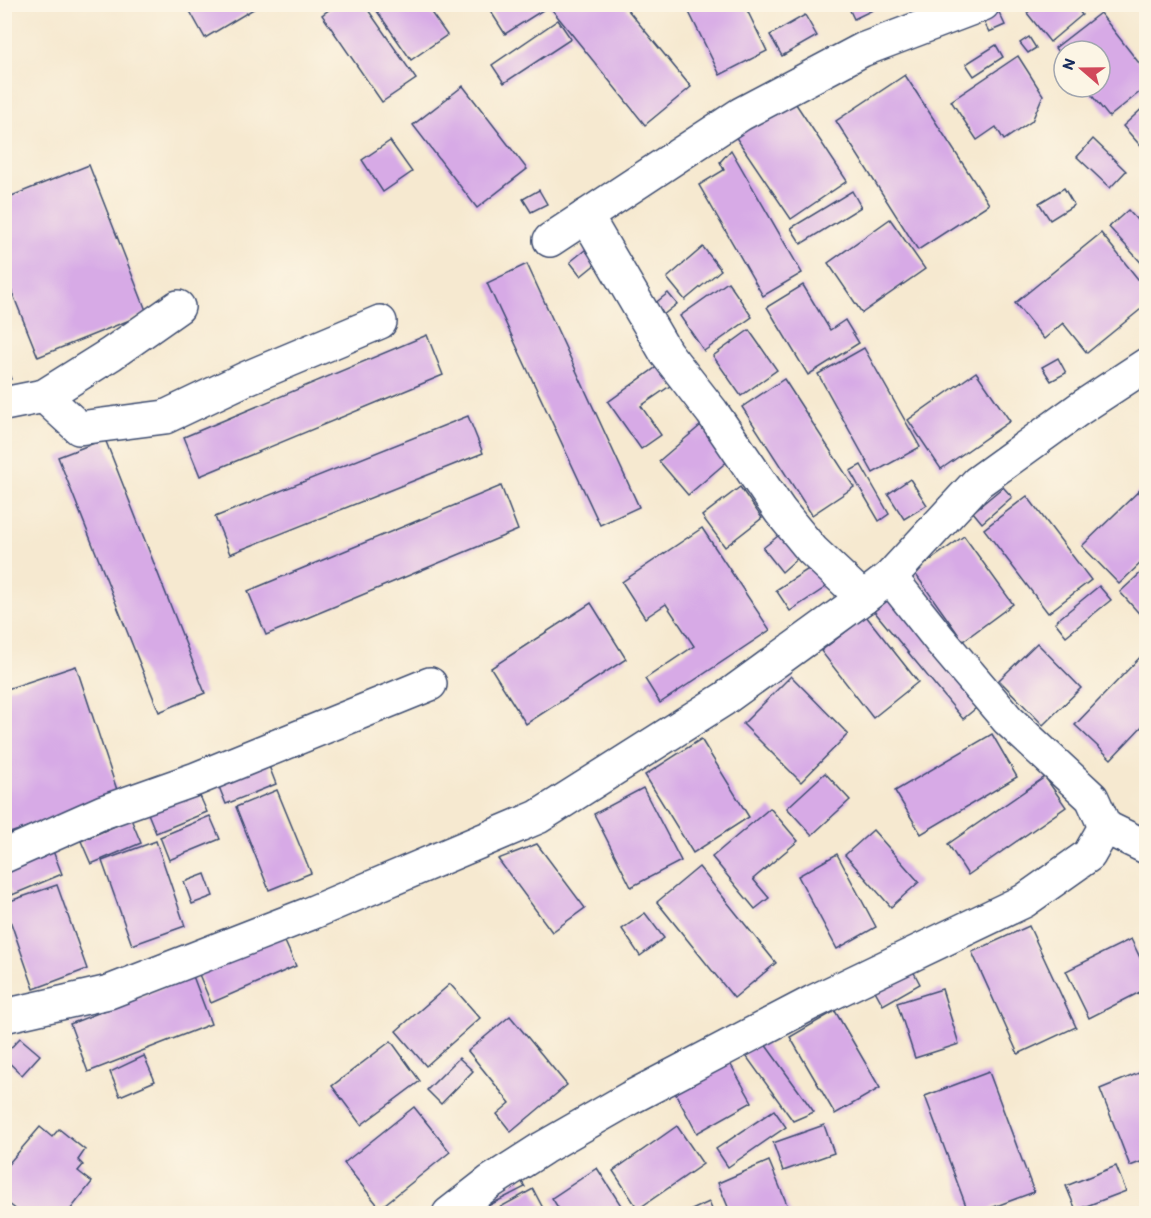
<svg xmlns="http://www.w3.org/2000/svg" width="1151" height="1218" font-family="Itim,sans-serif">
<rect width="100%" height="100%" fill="#fcf5e5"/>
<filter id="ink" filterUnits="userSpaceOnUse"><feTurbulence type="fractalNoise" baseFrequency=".0167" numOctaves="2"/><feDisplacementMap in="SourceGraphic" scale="12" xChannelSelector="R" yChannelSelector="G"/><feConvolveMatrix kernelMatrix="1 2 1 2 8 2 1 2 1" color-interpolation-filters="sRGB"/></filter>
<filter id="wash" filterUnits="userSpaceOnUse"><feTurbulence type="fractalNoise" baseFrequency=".008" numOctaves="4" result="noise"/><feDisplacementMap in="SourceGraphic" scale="24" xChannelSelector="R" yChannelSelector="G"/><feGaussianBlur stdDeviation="1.35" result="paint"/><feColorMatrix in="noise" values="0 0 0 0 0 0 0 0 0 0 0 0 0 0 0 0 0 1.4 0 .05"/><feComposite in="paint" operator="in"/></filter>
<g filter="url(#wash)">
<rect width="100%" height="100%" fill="#f6e9d0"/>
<g id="blocks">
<g fill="#d7aae6">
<path d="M186,4H262L205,38Z"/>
<path d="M337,4H364L416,79L382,102L322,15Z"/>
<path d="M372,4H425L447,35L411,60Z"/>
<path d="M486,4H539L543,10L505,34Z"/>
<path d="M551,4H623L691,87L645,125L549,6Z"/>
<path d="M685,4H744L767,51L720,75Z"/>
<path d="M847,4H885L854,19Z"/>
<path d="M1038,4H1074L1082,15L1050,42L1027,13Z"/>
<path d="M996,6L1005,25L989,32L980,14Z"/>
<path d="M1100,13L1146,72V87L1109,117L1085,87H1100V51H1064V60L1055,48Z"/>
<path d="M805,15L817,36L782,56L770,35Z"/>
<path d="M558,20L571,39L504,83L492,65Z"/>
<path d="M1029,37L1036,48L1028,53L1020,43Z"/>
<path d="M996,45L1003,57L974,76L966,64Z"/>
<path d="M1018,56L1043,95L1032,121L1004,140L996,127L977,140L951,101Z"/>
<path d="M905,75L989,204L918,250L836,121Z"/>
<path d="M463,86L527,169L477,208L413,125Z"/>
<path d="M788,92L847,181L791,219L731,130Z"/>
<path d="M1146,105V152L1123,126Z"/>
<path d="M1093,139L1126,171L1110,188L1077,157Z"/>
<path d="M390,141L412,172L383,192L362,160Z"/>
<path d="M731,150L802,273L763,296L699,185L724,170L720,162Z"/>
<path d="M89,165L147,313L38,357L4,272V199Z"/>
<path d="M1064,188L1074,205L1050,220L1039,203Z"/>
<path d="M539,190L547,204L531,212L523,199Z"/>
<path d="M852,191L861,207L801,244L791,228Z"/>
<path d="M1128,210L1146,230V268L1109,227Z"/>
<path d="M890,219L925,269L862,313L828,263Z"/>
<path d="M1101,233L1146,289V305L1087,353L1063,323L1044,339L1015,303Z"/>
<path d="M703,247L721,270L685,300L667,278Z"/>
<path d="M585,250L597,263L581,276L570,262Z"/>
<path d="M527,264L639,507L600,525L487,283Z"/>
<path d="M728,282L752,317L704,351L680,316Z"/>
<path d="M803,285L830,330L845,320L859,343L808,375L767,307Z"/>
<path d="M668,293L677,304L663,315L654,304Z"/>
<path d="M749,330L777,370L741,396L713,356Z"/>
<path d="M427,335L443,375L200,476L184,437Z"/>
<path d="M864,348L920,447L873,473L818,374Z"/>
<path d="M1058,358L1066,373L1051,381L1042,367Z"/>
<path d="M4,363L11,379L4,381Z"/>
<path d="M658,366L680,379L641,406L661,435L641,449L608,402Z"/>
<path d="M976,372L1010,421L941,469L908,420Z"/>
<path d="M784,379L854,487L812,515L742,407Z"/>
<path d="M468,416L483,453L230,554L215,517Z"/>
<path d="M701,425L730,459L688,495L659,461Z"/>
<path d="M105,439L205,693L159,712L58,457Z"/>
<path d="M861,465L889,514L879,521L850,471Z"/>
<path d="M910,479L927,505L904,519L888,494Z"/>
<path d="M1146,484V558L1119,584L1082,546Z"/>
<path d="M501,486L518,530L266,635L248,591Z"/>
<path d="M740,487L762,518L725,547L702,516Z"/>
<path d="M1003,487L1012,497L982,523L973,512Z"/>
<path d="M1027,496L1091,580L1048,613L984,529Z"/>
<path d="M702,528L770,630L660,703L645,679L694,646L666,604L645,618L622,582Z"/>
<path d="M783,532L801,555L782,572L763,548Z"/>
<path d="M964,536L1013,604L963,641L914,572Z"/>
<path d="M816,564L829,585L790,611L776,590Z"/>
<path d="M1146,568V617L1144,619L1120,592Z"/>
<path d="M1099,586L1111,600L1066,636L1055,622Z"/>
<path d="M892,597L981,704L963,719L874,611Z"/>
<path d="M591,603L626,659L526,724L491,668Z"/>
<path d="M866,616L918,682L873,718L821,651Z"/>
<path d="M1037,643L1081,688L1043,725L999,680Z"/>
<path d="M1146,651V722L1111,759L1075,725Z"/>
<path d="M76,666L119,796L4,835V802L7,801L4,793V690Z"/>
<path d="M791,676L848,734L801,782L743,724Z"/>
<path d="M992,734L1017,777L921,834L895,791Z"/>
<path d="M701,739L749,817L693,853L645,775Z"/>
<path d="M267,761L276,784L226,804L217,782Z"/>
<path d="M825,773L850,800L812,835L787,808Z"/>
<path d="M1045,777L1066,807L968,875L948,844Z"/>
<path d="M643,788L681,861L631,887L594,814Z"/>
<path d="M197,789L207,812L156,833L147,811Z"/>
<path d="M277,790L311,873L269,890L236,807Z"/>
<path d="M770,808L798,841L753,879L769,898L755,909L712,857Z"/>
<path d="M210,816L220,839L169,860L160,837Z"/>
<path d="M131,819L141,843L91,864L81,841Z"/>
<path d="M873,830L919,882L891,907L845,855Z"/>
<path d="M156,841L185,926L132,945L102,861Z"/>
<path d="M537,844L585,908L552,932L498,859Z"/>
<path d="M53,851L62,874L12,895L5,878V872Z"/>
<path d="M837,854L876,927L837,949L798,876Z"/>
<path d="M699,867L776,963L734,998L657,902Z"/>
<path d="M205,874L213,896L192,904L184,882Z"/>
<path d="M57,885L87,969L34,989L4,903Z"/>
<path d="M645,913L664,938L640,956L622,929Z"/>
<path d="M1029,926L1076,1027L1018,1054L972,952Z"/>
<path d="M282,935L296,966L211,1003L198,972Z"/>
<path d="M1131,939L1146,970V989L1089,1018L1066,971Z"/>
<path d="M911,967L920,984L883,1005L873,987Z"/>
<path d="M193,976L211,1024L88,1072L70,1024Z"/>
<path d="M450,984L480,1018L426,1066L396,1031Z"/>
<path d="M942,989L959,1044L915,1058L897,1003Z"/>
<path d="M835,1011L880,1088L835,1114L790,1037Z"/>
<path d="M510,1016L567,1085L511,1132L497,1114L510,1103L468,1051Z"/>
<path d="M20,1038L40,1055L22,1075L4,1058V1055Z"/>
<path d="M762,1040L814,1112L793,1121L744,1053Z"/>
<path d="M391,1041L420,1081L361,1125L332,1086Z"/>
<path d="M144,1056L155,1081L120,1096L110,1072Z"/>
<path d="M459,1058L473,1071L441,1104L427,1090Z"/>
<path d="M727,1058L752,1102L697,1133L673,1089Z"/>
<path d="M1146,1070V1160L1130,1166L1100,1089Z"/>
<path d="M989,1072L1034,1192L975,1214H969L925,1096Z"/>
<path d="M414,1107L450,1152L380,1208L344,1163Z"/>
<path d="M774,1110L786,1127L728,1167L716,1149Z"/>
<path d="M824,1125L834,1153L783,1171L773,1143Z"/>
<path d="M677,1126L703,1164L638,1209L613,1171Z"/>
<path d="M40,1127L52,1137L59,1129L85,1150L78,1160L83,1165L78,1171L92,1182L67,1214H22L4,1200V1169Z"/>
<path d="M769,1161L791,1214H731L718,1183Z"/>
<path d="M1116,1166L1126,1191L1076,1210L1066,1186Z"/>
<path d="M597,1168L624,1210L619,1214H562L552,1198Z"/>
<path d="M519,1177L525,1187L478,1211Z"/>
<path d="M533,1189L546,1214H488Z"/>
<path d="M709,1202L714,1214H683Z"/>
</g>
</g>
</g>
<g filter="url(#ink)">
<use href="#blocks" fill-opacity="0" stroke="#3c4b6f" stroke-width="1.5"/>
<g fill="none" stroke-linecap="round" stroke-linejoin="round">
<g stroke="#3c4b6f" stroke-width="36">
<g id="minor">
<path d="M586,216L666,353L712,412L780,511L812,550L863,598"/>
<path d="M550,240L741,114L862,50L983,4"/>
<path d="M44,396L79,428L165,417L247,378L380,322"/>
<path d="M4,404L44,396L111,354L178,307"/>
<path d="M1105,827L1146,847"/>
<path d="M4,856L103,812L196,779L430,684"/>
<path d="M4,1016L109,992L309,914L538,817L724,699L863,598L890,577L978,482L1079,409L1146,365"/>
<path d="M449,1214L490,1182L543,1148L630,1098L813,1002L1024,901L1089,855L1105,827L1092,798L1008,720L940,640L890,577"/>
</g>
</g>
<use href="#minor" stroke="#fff" stroke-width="33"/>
</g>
</g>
<rect width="1151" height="1218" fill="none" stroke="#fcf5e5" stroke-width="24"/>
<g transform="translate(1082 69) rotate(290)"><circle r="28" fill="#fcf5e5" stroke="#a2a6af" stroke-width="1.5"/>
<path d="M0-4.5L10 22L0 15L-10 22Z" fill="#d1495b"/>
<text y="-9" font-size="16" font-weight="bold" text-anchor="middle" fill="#1b2f5e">N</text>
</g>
</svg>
